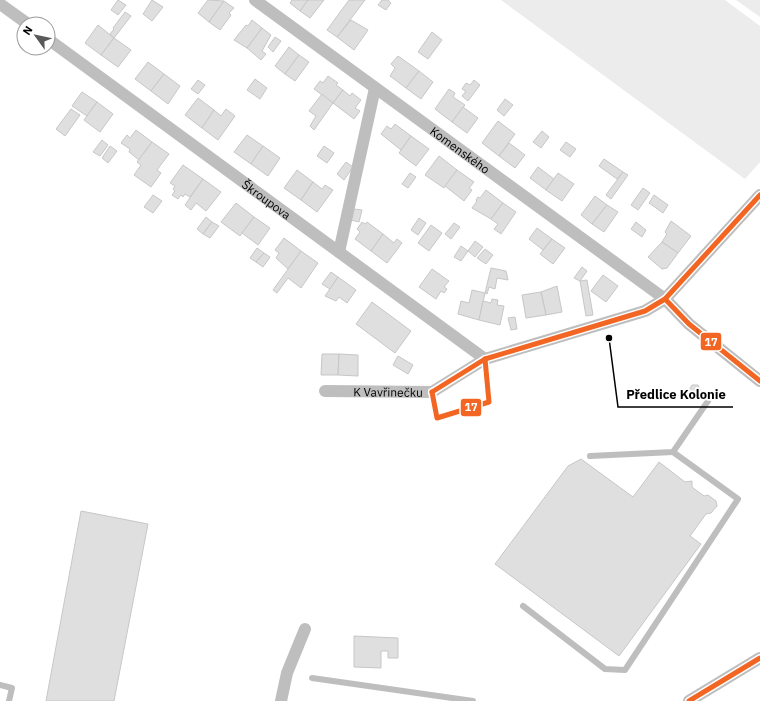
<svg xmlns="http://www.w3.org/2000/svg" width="760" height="701" font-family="'IBM Plex Sans',sans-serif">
<rect width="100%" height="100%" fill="#fff"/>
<g fill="#ececec">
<path d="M501,0H725L760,26V162L745,179Z"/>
<path d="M736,0H760V17Z"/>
</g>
<g fill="#dfdfdf" stroke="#c7c7c7">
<path d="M118,0L126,5L118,15L111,10Z"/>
<path d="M152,0L163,7L152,21L143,14Z"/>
<path d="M208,0L224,1L209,22L198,13Z"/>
<path d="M292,0H308L300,11L290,3Z"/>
<path d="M308,0H324L310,18L300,11Z"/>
<path d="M349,0H365L337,37L327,30Z"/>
<path d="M382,0H388L391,3L386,10L378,5Z"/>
<path d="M224,1L234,8L229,13L231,15L220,30L209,22Z"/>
<path d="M125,12L131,16L114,38L110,34L114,29L113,28Z"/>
<path d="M252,20L262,28L247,48L234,40L246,25L248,26Z"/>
<path d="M351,20L368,30L354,50L337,37Z"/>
<path d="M98,25L114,38L101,55L85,43Z"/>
<path d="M262,28L271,35L262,51L266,54L261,60L247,48Z"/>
<path d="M432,32L442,40L428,59L418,52Z"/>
<path d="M275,37L281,41L273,52L268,47Z"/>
<path d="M114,38L131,50L118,67L101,55Z"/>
<path d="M289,47L299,55L285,74L275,66Z"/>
<path d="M299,55L309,62L295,81L285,74Z"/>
<path d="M398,56L419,71L406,88L390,76L395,68L391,64Z"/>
<path d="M148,62L164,74L151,91L135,79Z"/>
<path d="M419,71L433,82L421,99L406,88Z"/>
<path d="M164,74L180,86L168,104L151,91Z"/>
<path d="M328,76L338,83L336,85L343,90L333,103L314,89L320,81L323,83Z"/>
<path d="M255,79L267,88L260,99L247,90Z"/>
<path d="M198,80L205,85L198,94L191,89Z"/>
<path d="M474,80L480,85L468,101L462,96L466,91L462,89L466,83L470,85Z"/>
<path d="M449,89L455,93L453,97L465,105L452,122L435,109Z"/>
<path d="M343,90L350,96L352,93L361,100L355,108L360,111L354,119L333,103Z"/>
<path d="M82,92L97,102L87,116L72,106Z"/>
<path d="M322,94L333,103L314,130L310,126L316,116L309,111Z"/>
<path d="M198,98L214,110L202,128L185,115Z"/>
<path d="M505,99L513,105L504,116L497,110Z"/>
<path d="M97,102L113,114L100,132L84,120Z"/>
<path d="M463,107L478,118L467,133L452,122Z"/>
<path d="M71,109L80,115L65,136L56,129Z"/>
<path d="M226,109L235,116L218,140L202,128L214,110L221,116Z"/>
<path d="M498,121L515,134L499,156L482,143Z"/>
<path d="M395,124L411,136L401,150L381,134L387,126L391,129Z"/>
<path d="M136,130L152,142L139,160L129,152L130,149L121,143L127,135L130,138Z"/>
<path d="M542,131L549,137L541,148L533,142Z"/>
<path d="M247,135L263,146L251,164L234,152Z"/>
<path d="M411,136L429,149L416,166L399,153Z"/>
<path d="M102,140L108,145L100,156L93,152Z"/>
<path d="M152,142L169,154L157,170L161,173L151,187L134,175L141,165L137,162Z"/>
<path d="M566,142L576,149L570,157L560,150Z"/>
<path d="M509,143L525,155L515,168L499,156Z"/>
<path d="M110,146L117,151L108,163L102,158Z"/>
<path d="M263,146L280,158L268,176L251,164Z"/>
<path d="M324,146L334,153L327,163L317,156Z"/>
<path d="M439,156L457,170L444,188L425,175Z"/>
<path d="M604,159L623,172L617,179L599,166Z"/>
<path d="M346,162L353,167L344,180L337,174Z"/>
<path d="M183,165L203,179L190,197L185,194L183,197L181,195L178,199L172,195L175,191L173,189L175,186L170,183Z"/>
<path d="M538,167L554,179L546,190L530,178Z"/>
<path d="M297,170L313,182L301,200L284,188Z"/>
<path d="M457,170L474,182L469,188L472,190L464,201L445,186Z"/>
<path d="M623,172L628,175L611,199L606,195Z"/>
<path d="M410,173L416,177L408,188L402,184Z"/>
<path d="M558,173L574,184L562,201L546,190Z"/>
<path d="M203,179L221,192L206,211L196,203L191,210L185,205Z"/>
<path d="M313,182L322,189L325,185L333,190L317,212L301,200Z"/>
<path d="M643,188L650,193L638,210L631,205Z"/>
<path d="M486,190L503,203L491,219L472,208L477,201L476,200L478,197L480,198Z"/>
<path d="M153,195L162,201L153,213L144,207Z"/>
<path d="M654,195L668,205L663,213L649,203Z"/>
<path d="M595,196L607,205L592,224L581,215Z"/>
<path d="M236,203L254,217L240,236L221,222Z"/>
<path d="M503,203L516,212L501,234L494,229L498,224L491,219Z"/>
<path d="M607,205L618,212L604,232L592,224Z"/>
<path d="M354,209L362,210L359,222L351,220Z"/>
<path d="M206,217L212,222L203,234L197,229Z"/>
<path d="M254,217L270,228L258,245L242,233Z"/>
<path d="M419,218L426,223L418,235L411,230Z"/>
<path d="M671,221L691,236L678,253L662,242L667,234L665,232Z"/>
<path d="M212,222L219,226L210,238L203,234Z"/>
<path d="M362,222L365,224L367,222L383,234L371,251L355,239L360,232L357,229Z"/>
<path d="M636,222L646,230L642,237L631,229Z"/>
<path d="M454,223L460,227L451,239L445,234Z"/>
<path d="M431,225L442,233L429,251L418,243Z"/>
<path d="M537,228L552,239L543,250L529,239Z"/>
<path d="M383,234L394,243L397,239L402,243L387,263L371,251Z"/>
<path d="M284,238L301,251L288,269L276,258L279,253L275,250Z"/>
<path d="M552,239L565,248L553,264L540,254Z"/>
<path d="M475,241L483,247L475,257L468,251Z"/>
<path d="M662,242L678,253L667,268L662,269L648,257Z"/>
<path d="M461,246L468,251L461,261L454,257Z"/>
<path d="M257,248L264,253L256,262L250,258Z"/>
<path d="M485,249L493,255L486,264L477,258Z"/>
<path d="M301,251L318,263L301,288L288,278L277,293L273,290Z"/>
<path d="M264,253L270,257L263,267L256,262Z"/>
<path d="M582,267L587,271L580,281L574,278Z"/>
<path d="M491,268L506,271L508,280L497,278L495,289L489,287L487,294L485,293Z"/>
<path d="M432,269L449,281L444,287L447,289L444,293L441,291L436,299L419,287Z"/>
<path d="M331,272L338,277L330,289L322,284Z"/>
<path d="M603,275L618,286L606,302L591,291Z"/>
<path d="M338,277L356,290L347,303L339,297L336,301L325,296Z"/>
<path d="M587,280L593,315L586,316L580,281Z"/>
<path d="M557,286L562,312L546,315L541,292Z"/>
<path d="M472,290L485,293L479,320L458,314L461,301L469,303Z"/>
<path d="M541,292L546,315L526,318L522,295Z"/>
<path d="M492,299L498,300L497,305L504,306L500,325L479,320L483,301L491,303Z"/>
<path d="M372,302L411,331L395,353L356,324Z"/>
<path d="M515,317L517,329L511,330L508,318Z"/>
<path d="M322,354H339L338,375H321Z"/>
<path d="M339,354L358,355V376L338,375Z"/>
<path d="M398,356L413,365L408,374L393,365Z"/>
<path d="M692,385H698L700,390L694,399H688L687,393Z"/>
<path d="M581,459L633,497L659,462L685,482L692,481V487L704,496L708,495L716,501L717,506L711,513L706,514L690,536L701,544L619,656L495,564L568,466Z"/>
<path d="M81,511L148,524L114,701H46Z"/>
<path d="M354,636L398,638V658H388V651H381V668L354,667Z"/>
</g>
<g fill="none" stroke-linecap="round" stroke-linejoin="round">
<g stroke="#bebebe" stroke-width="6">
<path d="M432,392L437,418L489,402L485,359"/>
<path d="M590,456L673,452L708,401"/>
<path d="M523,606L605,669L625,670L738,499L673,452"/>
<path d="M312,678L473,701"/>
<path d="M0,685L12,688L9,701"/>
</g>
<g stroke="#bebebe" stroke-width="12">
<path id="s1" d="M255,0L665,299L689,324L760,381"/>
<path d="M0,4L28,24"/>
<path id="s2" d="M48,39L485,359"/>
<path d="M339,252L375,88"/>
<path id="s3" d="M325,391L432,392L485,359L645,311L665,299L760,195"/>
<path d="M281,701L287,673L305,629"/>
<path d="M689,701L760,658"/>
</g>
<g stroke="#fff" stroke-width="8">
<g id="bus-1">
<path d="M665,299L689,324L760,381"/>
<path d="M432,392L485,359L645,311L665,299L760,195"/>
<path d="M432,392L437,418L489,402L485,359"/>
<path d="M689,701L760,658"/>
</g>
</g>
<use href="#bus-1" stroke="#f26522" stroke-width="5"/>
</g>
<g text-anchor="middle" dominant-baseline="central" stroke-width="3.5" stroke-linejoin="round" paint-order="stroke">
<g font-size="12" fill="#000" stroke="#fff">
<text stroke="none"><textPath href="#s1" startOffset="254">Komenského</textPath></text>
<text stroke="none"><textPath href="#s2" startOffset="271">Škroupova</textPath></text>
<text stroke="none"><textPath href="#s3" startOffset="63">K Vavřinečku</textPath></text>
</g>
</g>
<path fill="none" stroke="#000" stroke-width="1.5" d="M609 338L618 407H733"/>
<circle fill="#000" stroke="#fff" stroke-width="1.5" cx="609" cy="338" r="4"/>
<g font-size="13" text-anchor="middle" font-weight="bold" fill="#000" stroke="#fff" stroke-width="3.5" stroke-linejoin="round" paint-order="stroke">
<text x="676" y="399">Předlice Kolonie</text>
</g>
<g stroke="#fff" stroke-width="1.5">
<rect x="700" y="332" width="22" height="19" rx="4" fill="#f26522"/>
<rect x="460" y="398" width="22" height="19" rx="4" fill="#f26522"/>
</g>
<g font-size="11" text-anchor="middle" font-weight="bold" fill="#fff">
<text x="711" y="346">17</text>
<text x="471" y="411">17</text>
</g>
<g transform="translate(36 36) rotate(303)"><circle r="19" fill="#ffffff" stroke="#999999"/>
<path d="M0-3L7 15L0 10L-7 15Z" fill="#595959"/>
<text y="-6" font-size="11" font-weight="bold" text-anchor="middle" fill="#000000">N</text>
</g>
</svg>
